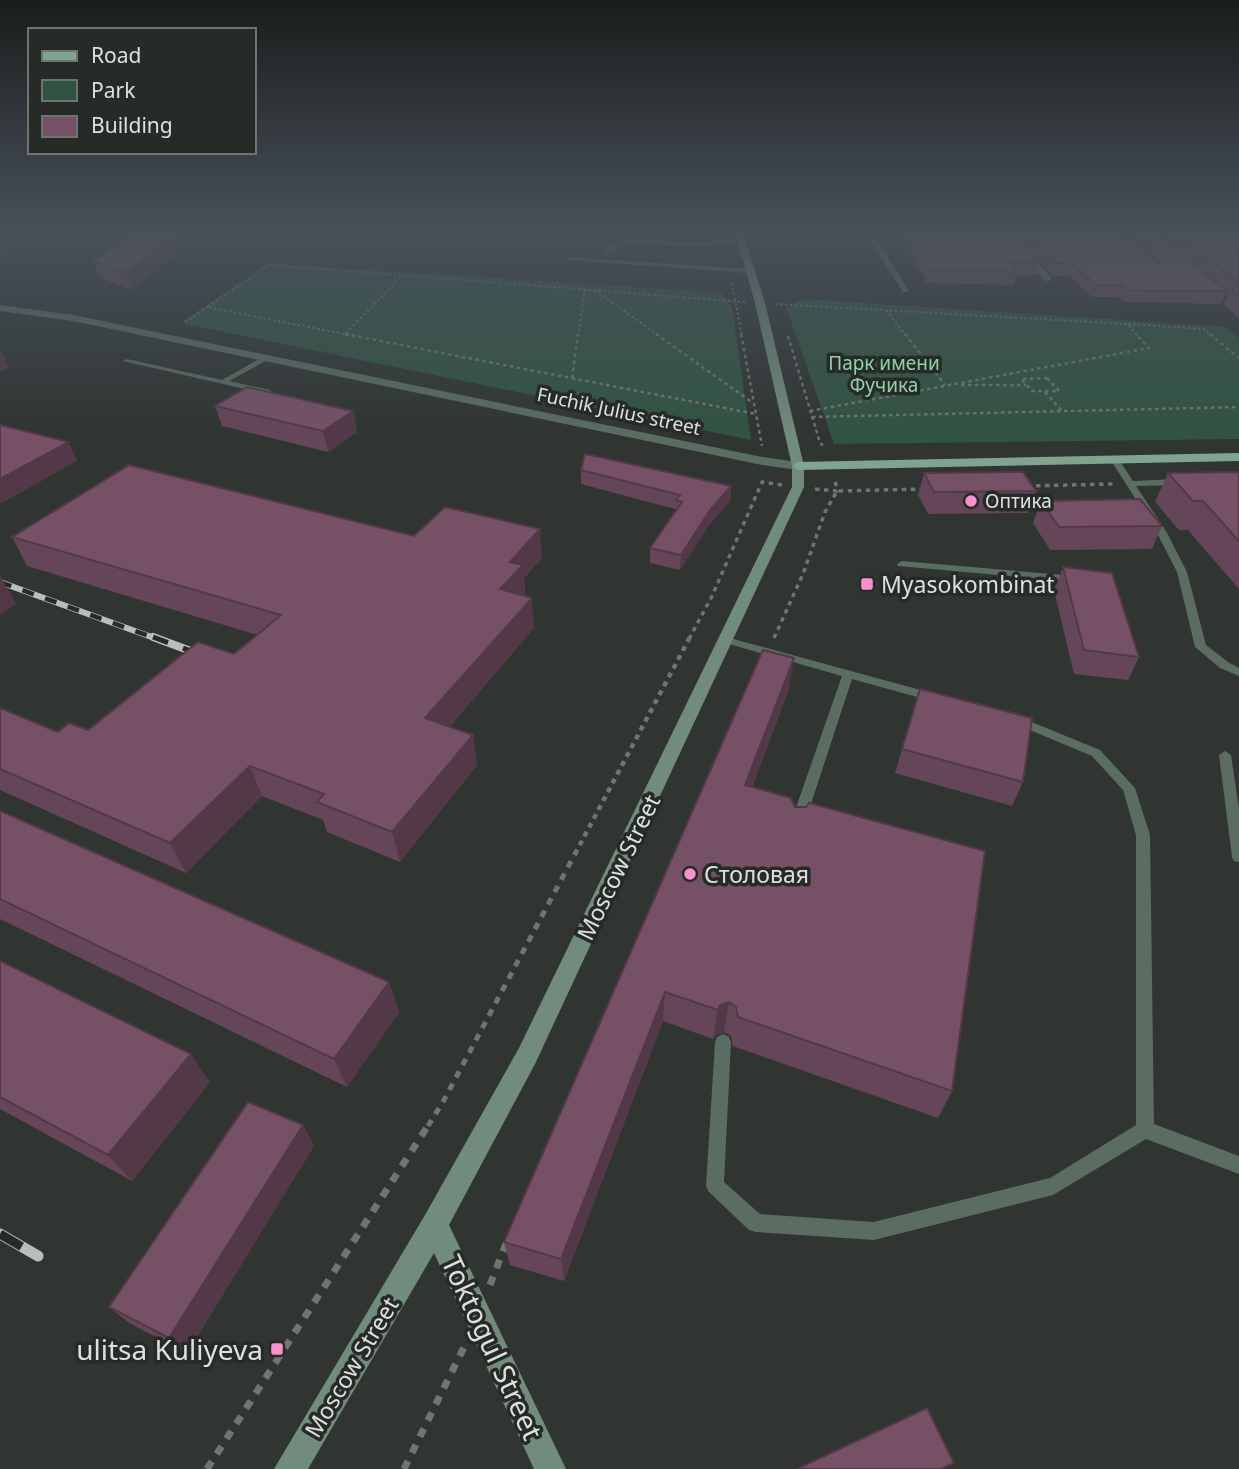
<svg xmlns="http://www.w3.org/2000/svg" width="1239" height="1469" font-family="'Noto Sans',sans-serif">
<rect width="100%" height="100%" fill="#303532"/>
<g fill="#315442">
<path d="M268,263L722,293L732,307L751,440L181,323Z"/>
<path d="M804,299L1226,327L1239,338V439L834,444L786,307Z"/>
</g>
<g fill="none" stroke-linecap="round" stroke-linejoin="round">
<g stroke="#707572" stroke-width="2" stroke-dasharray="2.5 2.5" stroke-linecap="butt">
<path d="M732,283L742,336"/>
<path d="M595,290L659,336"/>
<path d="M775,304L1127,324L1138,336"/>
<path d="M886,310L906,336"/>
<path d="M185,322L207,307"/>
<path d="M1128,324L1204,329L1212,336"/>
<path d="M346,333L403,275"/>
<path d="M354,336L207,307L269,265L745,302"/>
<path d="M578,336L585,289"/>
</g>
<g stroke="#707572" stroke-width="2.5" stroke-dasharray="3.5 3.5" stroke-linecap="butt">
<path d="M345,334L756,414"/>
<path d="M656,334L753,403"/>
<path d="M741,334L762,446"/>
<path d="M905,334L945,385"/>
<path d="M1210,334L1239,358"/>
<path d="M788,336L820,443L825,447"/>
<path d="M572,378L578,334"/>
<path d="M1047,378L1059,391H1032L1021,379Z"/>
<path d="M961,385H1026"/>
<path d="M1045,392L1061,410"/>
<path d="M810,411L1149,348L1136,334"/>
<path d="M812,417L1239,407"/>
</g>
<g stroke="#707572" stroke-width="3.5" stroke-dasharray="4.5 4.5" stroke-linecap="butt">
<path d="M1027,486L1113,484"/>
<path d="M815,489L837,491L835,480"/>
<path d="M774,638L803,574L825,512L837,491L924,489"/>
<path d="M689,639L712,596L762,482L782,485"/>
</g>
<path stroke="#707572" stroke-width="4.5" stroke-dasharray="5 5" stroke-linecap="butt" d="M575,854L690,637"/>
<path stroke="#707572" stroke-width="5" stroke-dasharray="7 7" stroke-linecap="butt" d="M428,1126L444,1100L576,852"/>
<g stroke="#707572" stroke-width="7" stroke-dasharray="9 9" stroke-linecap="butt">
<path d="M490,1285L507,1241"/>
<path d="M207,1469L429,1124"/>
<path d="M404,1469L465,1345"/>
</g>
<g fill="#5b6c62" fill-rule="evenodd">
<path d="M566,257L750,269L753,271L750,273L568,260Z"/>
<path d="M266,355H269V359L229,381L270,390L271,392L267,394L123,361L127,359L222,380Z"/>
<path d="M1111,457H1117L1133,481L1179,479L1183,482L1179,485L1136,486L1166,531L1187,572L1206,645L1228,662L1239,668V676L1220,668L1195,647L1177,572L1156,531L1110,459Z"/>
<path d="M902,561L1075,576L1080,579L1075,582L898,566L897,564Z"/>
<path d="M726,637L939,695L941,698L935,702L852,679L805,822L803,826H793L791,822L842,676L722,642L721,640Z"/>
<path d="M1017,716L1100,750L1135,788L1150,835L1154,1124L1239,1156V1174L1146,1139L1053,1195L874,1240L756,1232L749,1230L709,1192L706,1186L715,1042L717,1037L723,1034L729,1037L731,1042L724,1182L760,1214L874,1222L1050,1178L1136,1125V835L1123,790L1092,756L1013,723L1011,720Z"/>
<path d="M1225,751L1231,755L1239,809V862L1234,861L1232,857L1219,755Z"/>
</g>
<g fill="#5b6c62" fill-rule="evenodd">
<path d="M863,229H871L909,292H903Z"/>
<path d="M999,229H1007L1051,277V281H1045Z"/>
<path d="M1108,229H1157L1189,233L1185,235Z"/>
<path d="M622,238L698,243L741,238L745,240L698,247L624,242L612,252H606V248Z"/>
</g>
<path fill="#5b6c62" fill-rule="evenodd" d="M0,305L73,315L762,457L798,462L804,466L798,470L762,465L73,321L0,311Z"/>
<path fill="#718b7c" fill-rule="evenodd" d="M734,229H742L765,303L804,466V487L535,1064L449,1225L566,1469H534L434,1253L308,1469H274L425,1215L519,1048L792,487V466L755,303Z"/>
<path fill="#81a490" fill-rule="evenodd" d="M1239,453V461L798,470L792,466L798,462Z"/>
<g stroke="#b9bdbb" stroke-width="6">
<path id="rail-far2" d="M0,582L157,639"/>
</g>
<g stroke="#b9bdbb" stroke-width="8">
<path id="rail-far1" d="M153,637L207,657"/>
</g>
<g stroke="#b9bdbb" stroke-width="11">
<path id="rail" d="M0,1234L38,1256"/>
</g>
<use href="#rail-far2" stroke="#262b28" stroke-width="4.5" stroke-dasharray="12" stroke-linecap="butt"/>
<use href="#rail-far1" stroke="#262b28" stroke-width="5" stroke-dasharray="16" stroke-linecap="butt"/>
<use href="#rail" stroke="#262b28" stroke-width="9" stroke-dasharray="25" stroke-linecap="butt"/>
</g>
<g fill="#654658">
<path d="M137,229L131,290L99,277L93,261Z"/>
<path d="M891,229H1009L1040,263L1036,275H1017L1014,285L927,283L902,236H892Z"/>
<path d="M1011,229H1115L1138,247L1134,239L1137,229H1150L1162,238L1165,229H1239V318L1224,305L1228,295L1226,293L1221,304L1124,302L1118,297H1092L1069,276H1053Z"/>
<path d="M215,406L353,411L357,432L328,452L222,426Z"/>
<path d="M581,470L731,486L730,501L709,525L680,570L650,563V548L675,512V509L581,484Z"/>
<path d="M1239,472V589L1188,530H1179L1155,502L1168,473Z"/>
<path d="M924,473L1036,491L1028,513L928,514L918,495Z"/>
<path d="M1041,501L1162,526L1152,549L1050,550L1033,523Z"/>
<path d="M414,536L542,558L524,578L525,595L524,596L534,628L449,727L473,735L477,765L400,862L327,832L323,820L262,796L186,873L0,790V708L58,732L88,730L234,654L258,635L27,566L12,537Z"/>
<path d="M1063,567L1139,657L1128,680L1074,674L1054,590Z"/>
<path d="M789,689L752,787L795,807L952,1091L938,1118L733,1046L731,1036L724,1032L716,1035L713,1039L663,1021L564,1281L510,1265L504,1242Z"/>
<path d="M920,689L1023,782L1012,806L895,773Z"/>
<path d="M0,811L389,982L399,1012L347,1087L0,919Z"/>
<path d="M0,961L210,1082L132,1181L0,1109Z"/>
<path d="M303,1125L314,1146L187,1353L129,1323L109,1307Z"/>
</g>
<g fill="#533947">
<path d="M183,229H208L131,290L125,273Z"/>
<path d="M12,235L16,244L0,267V252Z"/>
<path d="M0,349L9,368L0,372Z"/>
<path d="M353,411L357,432L328,452L323,431Z"/>
<path d="M69,442L77,461L0,504V479Z"/>
<path d="M731,486L730,501L709,525L680,570L681,555L710,510Z"/>
<path d="M540,529L542,558L524,578L525,595L504,619L500,589L510,562Z"/>
<path d="M0,575L16,604L0,615Z"/>
<path d="M532,598L534,628L431,749L425,718Z"/>
<path d="M794,658L789,689L740,817L745,785Z"/>
<path d="M473,735L477,765L400,862L392,832Z"/>
<path d="M250,766L262,796L186,873L170,843Z"/>
<path d="M389,982L399,1012L347,1087L334,1059Z"/>
<path d="M665,992L663,1021L564,1281L561,1259Z"/>
<path d="M729,1002L724,1032L716,1035L713,1039L718,1010L720,1005Z"/>
<path d="M191,1054L210,1082L132,1181L108,1155Z"/>
<path d="M303,1125L314,1146L187,1353L169,1338Z"/>
</g>
<g fill="#765166" stroke="#533947" stroke-width="2">
<path d="M137,229H183L125,273L93,261Z"/>
<path d="M907,229H1009L1040,263L1010,262L1017,272L930,271Z"/>
<path d="M1025,229H1115L1160,264L1139,229H1150L1227,291L1128,290L1123,285H1096L1073,264L1057,263Z"/>
<path d="M1172,229H1239V283Z"/>
<path d="M0,235H12L0,252Z"/>
<path d="M1239,286V296L1231,289Z"/>
<path d="M247,387L353,411L323,431L215,406Z"/>
<path d="M0,425L69,442L0,479Z"/>
<path d="M585,454L731,486L710,510L681,555L650,548L682,502L676,500L680,495L581,470Z"/>
<path d="M129,465L414,536L445,507L540,529L510,562L523,565L500,589L532,598L425,718L473,735L392,832L317,802L324,794L250,766L170,843L0,769V708L58,732L69,723L88,730L198,642L234,654L281,615L12,537Z"/>
<path d="M1023,472L1036,491L934,492L924,473Z"/>
<path d="M1239,472V541L1203,501H1193L1168,473Z"/>
<path d="M1140,499L1162,526L1059,527L1041,501Z"/>
<path d="M1063,567L1112,573L1139,657L1084,650Z"/>
<path d="M763,650L794,658L745,785L791,798L795,807H806L809,803L985,851L952,1091L738,1017L736,1007L729,1002L720,1005L718,1010L665,992L561,1259L504,1242Z"/>
<path d="M920,689L1032,718L1023,782L902,749Z"/>
<path d="M0,811L389,982L334,1059L0,899Z"/>
<path d="M0,961L191,1054L108,1155L0,1097Z"/>
<path d="M248,1102L303,1125L169,1338L109,1307Z"/>
<path d="M927,1408L954,1463L941,1469H797Z"/>
</g>
<linearGradient id="sky" x2="0" y2="1"><stop stop-color="#1a1d1c"/><stop offset="0.53" stop-color="#48515a"/><stop offset="1" stop-color="#48515a" stop-opacity="0"/></linearGradient>
<rect width="1239" height="435" fill="url(#sky)"/>
<g fill="#f890cc" stroke="#262b28" stroke-width="2.5">
<circle cx="971" cy="501" r="7"/>
<rect x="860" y="577" width="14" height="14" rx="3.5"/>
<circle cx="690" cy="874" r="7"/>
<rect x="270" y="1342" width="14" height="14" rx="3.5"/>
</g>
<g text-anchor="middle" dominant-baseline="central" stroke-width="7" stroke-linejoin="round" paint-order="stroke">
<g font-size="19" fill="#8ed2ad" stroke="#262b28">
<text x="884" y="363">Парк имени<tspan x="884" dy="22">Фучика</tspan></text>
</g>
<g font-size="19" fill="#dde0de" stroke="#262b28">
<text transform="translate(619 411) rotate(12)">Fuchik Julius street</text>
</g>
<g font-size="19" fill="#dde0de" stroke="#262b28" text-anchor="start">
<text x="985" y="501">Оптика</text>
</g>
<g font-size="23" fill="#dde0de" stroke="#262b28" text-anchor="start">
<text x="881" y="584">Myasokombinat</text>
<text x="704" y="874">Столовая</text>
</g>
<g font-size="23" fill="#dde0de" stroke="#262b28">
<text transform="translate(618 867) rotate(-64)">Moscow Street</text>
<text transform="translate(351 1367) rotate(-59)">Moscow Street</text>
</g>
<g font-size="28" fill="#dde0de" stroke="#262b28">
<text transform="translate(493 1347) rotate(65)">Toktogul Street</text>
</g>
<g font-size="28" fill="#dde0de" stroke="#262b28" text-anchor="end">
<text x="263" y="1349">ulitsa Kuliyeva</text>
</g>
</g>
<rect x="28" y="28" width="228" height="126" fill="#262b28" stroke="#6f7371" stroke-width="2"/>
<rect x="42" y="51" width="35" height="10" fill="#81a490" stroke="#6f7371" stroke-width="2"/>
<text x="91" y="63" font-size="21" fill="#dde0de">Road</text>
<rect x="42" y="80" width="35" height="21" fill="#315442" stroke="#6f7371" stroke-width="2"/>
<text x="91" y="98" font-size="21" fill="#dde0de">Park</text>
<rect x="42" y="116" width="35" height="21" fill="#765166" stroke="#6f7371" stroke-width="2"/>
<text x="91" y="133" font-size="21" fill="#dde0de">Building</text>
</svg>
